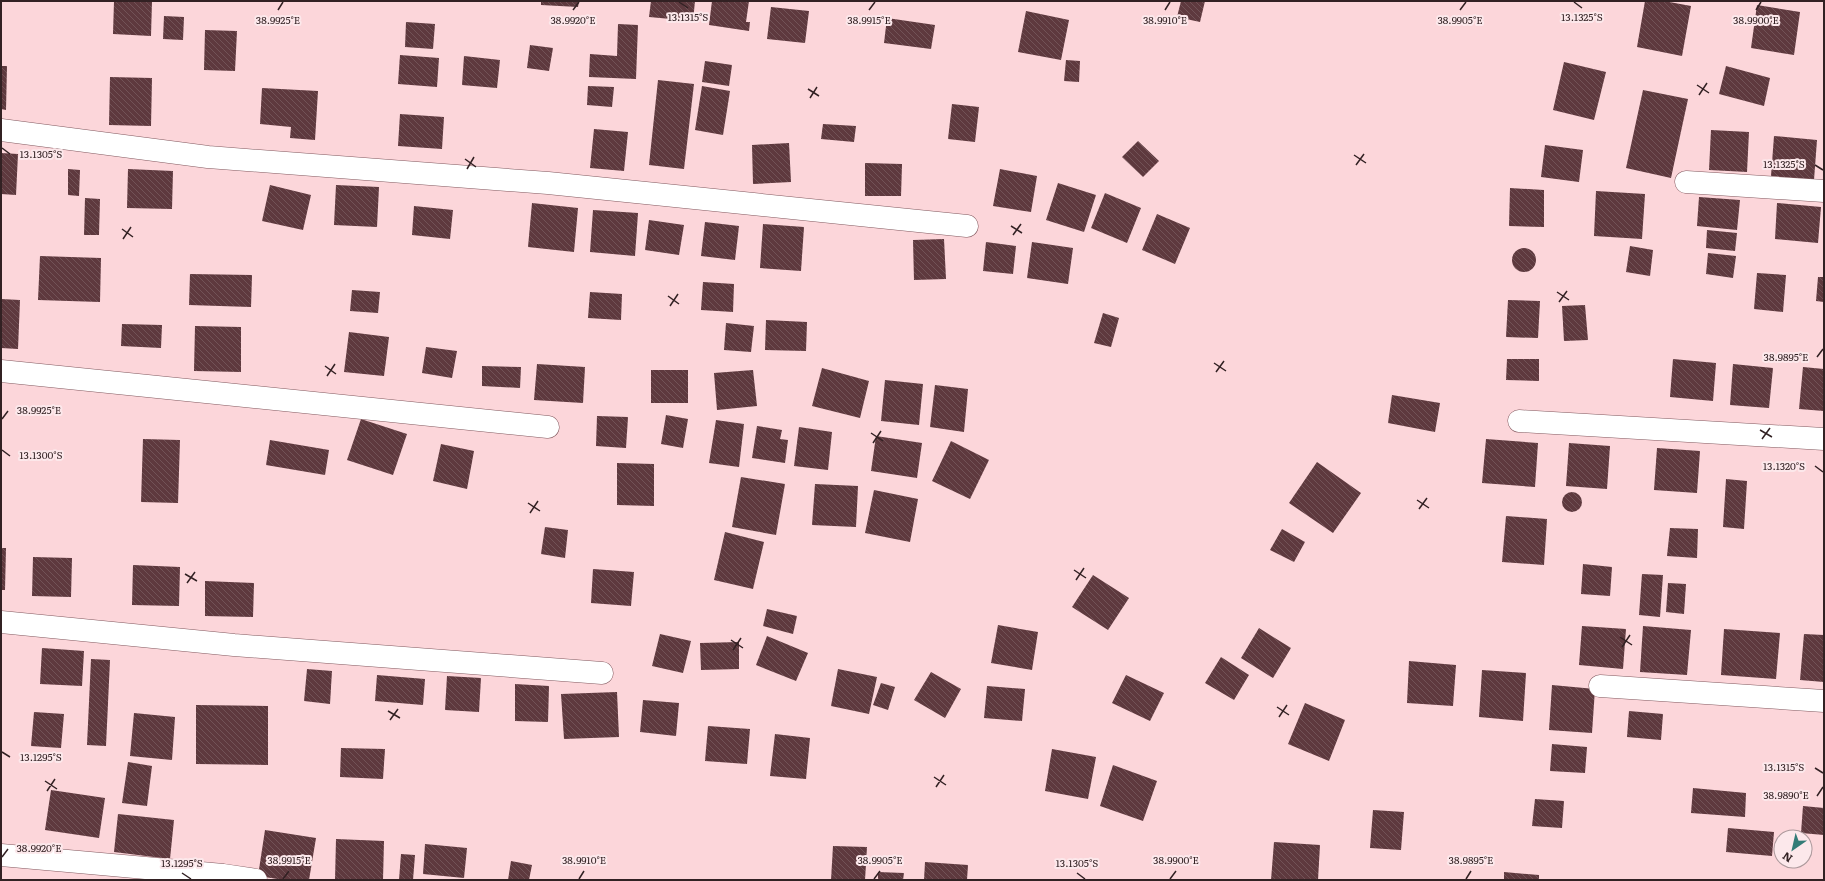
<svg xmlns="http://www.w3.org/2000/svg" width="1825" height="881" font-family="Literata,serif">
<defs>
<pattern id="building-back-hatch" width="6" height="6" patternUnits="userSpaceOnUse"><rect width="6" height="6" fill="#5e393e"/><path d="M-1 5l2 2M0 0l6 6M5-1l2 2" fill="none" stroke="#725357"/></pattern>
</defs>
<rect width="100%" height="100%" fill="#fcd6da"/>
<g fill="url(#building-back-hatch)">
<path d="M114,1H152L151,36L113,34Z"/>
<path d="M541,1H579L578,7L541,5Z"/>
<path d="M651,1H695L693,21L649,17Z"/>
<path d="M712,1H749L746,22H750L749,31L709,25Z"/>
<path d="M1181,1H1205L1200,22L1177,17Z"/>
<path d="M1645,1H1664L1691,6L1682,56L1637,47Z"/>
<path d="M1757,5L1800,12L1794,55L1751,48Z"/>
<path d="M771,7L809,11L805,43L767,39Z"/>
<path d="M1026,11L1069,20L1061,60L1018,52Z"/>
<path d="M164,16L184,17L183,40L163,39Z"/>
<path d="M887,18L935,25L931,49L884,43Z"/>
<path d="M406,22L435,24L433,49L405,47Z"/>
<path d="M618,24L638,25L636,79L589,77L590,54L617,56Z"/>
<path d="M205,30L237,31L235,71L204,70Z"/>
<path d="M530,45L553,48L549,71L527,68Z"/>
<path d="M400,55L439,58L437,87L398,84Z"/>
<path d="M464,56L500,60L497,88L462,85Z"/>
<path d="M1066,60L1080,61L1079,82L1064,81Z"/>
<path d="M705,61L732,65L729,86L702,82Z"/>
<path d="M1564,62L1606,72L1594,120L1553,110Z"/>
<path d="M1,66H7L6,110L1,109Z"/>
<path d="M1726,66L1770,78L1764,106L1719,94Z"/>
<path d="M110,77L152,78L151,126L109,125Z"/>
<path d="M658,80L694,84L684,169L649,165Z"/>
<path d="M588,86L614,87L612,107L587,105Z"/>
<path d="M702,86L730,91L723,135L695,130Z"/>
<path d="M262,88L318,91L315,140L290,138L291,127L260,124Z"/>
<path d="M1643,90L1688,99L1671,178L1626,168Z"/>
<path d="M952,104L979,107L975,142L948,139Z"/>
<path d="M400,114L444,117L442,149L398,146Z"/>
<path d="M823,124L856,126L854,142L821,139Z"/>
<path d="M594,129L628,132L624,171L590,168Z"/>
<path d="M1711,130L1749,132L1747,172L1709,170Z"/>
<path d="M1774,136L1817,140L1814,180L1771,176Z"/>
<path d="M1138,141L1159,161L1143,177L1122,157Z"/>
<path d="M789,143L791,182L753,184L752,145Z"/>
<path d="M1545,145L1583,150L1579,182L1541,177Z"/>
<path d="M1,153L18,154L16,195L1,194Z"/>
<path d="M865,163L902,164L901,196H865Z"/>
<path d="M68,169L80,170L79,196L68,195Z"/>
<path d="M128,169L173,171L172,209L127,208Z"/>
<path d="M1000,169L1037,176L1031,212L993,206Z"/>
<path d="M1058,183L1096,195L1084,232L1046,220Z"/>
<path d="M270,185L311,195L303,230L262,221Z"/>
<path d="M336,185L379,187L377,227L334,225Z"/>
<path d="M1510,188L1544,190V227L1509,226Z"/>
<path d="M1596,191L1645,194L1642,239L1594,236Z"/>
<path d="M1105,193L1141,208L1127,243L1091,228Z"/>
<path d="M1699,197L1740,200L1737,230L1697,226Z"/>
<path d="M85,198L100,199L99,235H84Z"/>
<path d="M532,203L578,208L574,252L528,247Z"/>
<path d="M1777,203L1821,207L1818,243L1775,239Z"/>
<path d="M414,206L453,210L450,239L412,235Z"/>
<path d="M593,210L638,213L635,256L590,252Z"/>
<path d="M1157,214L1190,228L1175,264L1142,250Z"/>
<path d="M649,220L684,225L679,255L645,250Z"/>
<path d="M705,222L739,226L735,260L701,256Z"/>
<path d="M763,224L804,227L801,271L760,268Z"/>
<path d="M1707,230L1737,233L1735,251L1706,248Z"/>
<path d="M944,239L946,279L914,280L913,240Z"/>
<path d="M986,242L1016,246L1013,274L983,271Z"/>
<path d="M1032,242L1073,248L1068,284L1027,278Z"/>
<path d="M1630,246L1653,250L1650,276L1626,272Z"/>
<circle cx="1524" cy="260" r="12"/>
<path d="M1708,253L1736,256L1733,278L1706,274Z"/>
<path d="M40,256L101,258L100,302L38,300Z"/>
<path d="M1757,273L1786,275L1783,312L1754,309Z"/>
<path d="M190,274L252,275L251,307L189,305Z"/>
<path d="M1818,277H1824V302L1816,301Z"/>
<path d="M703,282L734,284L733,312L701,310Z"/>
<path d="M352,290L380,292L378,313L350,311Z"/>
<path d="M590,292L622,294L621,320L588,318Z"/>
<path d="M1,299L20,300L18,349L1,348Z"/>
<path d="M1508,300L1540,301L1538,338L1506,337Z"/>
<path d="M1585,305L1588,340L1564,341L1562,306Z"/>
<path d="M1103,313L1119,318L1111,347L1094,343Z"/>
<path d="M766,320L807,322L806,351L765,350Z"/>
<path d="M726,323L754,326L751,352L724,350Z"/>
<path d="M122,324L162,325L161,348L121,346Z"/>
<path d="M195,326L241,327V372L194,371Z"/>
<path d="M349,332L389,337L384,376L344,372Z"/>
<path d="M426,347L457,351L452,378L422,373Z"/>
<path d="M1507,359H1539V381L1506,380Z"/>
<path d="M1673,359L1716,363L1713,401L1670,397Z"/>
<path d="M537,364L585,367L583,403L534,400Z"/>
<path d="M1733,364L1773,368L1769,408L1730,405Z"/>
<path d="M482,366L521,367L520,388L482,386Z"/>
<path d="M1803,367L1824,369V411L1799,409Z"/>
<path d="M822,368L869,381L860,418L812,406Z"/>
<rect x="651" y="370" width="37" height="33"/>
<path d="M753,370L757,406L717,410L714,373Z"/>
<path d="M885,380L923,384L919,425L881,421Z"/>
<path d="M935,385L968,389L964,432L930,427Z"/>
<path d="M1392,395L1440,403L1435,432L1388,423Z"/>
<path d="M666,415L688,419L683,448L661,444Z"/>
<path d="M597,416L628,417L626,448L596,446Z"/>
<path d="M361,419L407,434L393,475L347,460Z"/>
<path d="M716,420L744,424L739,467L709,463Z"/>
<path d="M757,426L782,430L780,439L788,440L785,463L752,458Z"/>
<path d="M799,427L832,432L828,470L794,466Z"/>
<path d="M876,436L922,443L917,478L871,471Z"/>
<path d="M143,439L180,440L178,503L141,502Z"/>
<path d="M1486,439L1538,443L1535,487L1482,483Z"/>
<path d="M270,440L329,450L325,475L266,465Z"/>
<path d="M951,441L989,460L970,499L932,481Z"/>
<path d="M1569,443L1610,446L1607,489L1566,486Z"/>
<path d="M441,444L474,451L467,489L433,481Z"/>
<path d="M1657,448L1700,451L1697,493L1654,490Z"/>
<path d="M1317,462L1361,493L1333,533L1289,503Z"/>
<path d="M617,463L654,464V506L617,505Z"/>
<path d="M741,477L785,484L776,535L732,527Z"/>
<path d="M1726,479L1747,481L1744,529L1723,527Z"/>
<path d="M815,484L858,486L856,527L812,525Z"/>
<path d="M874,490L918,499L910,542L865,533Z"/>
<circle cx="1572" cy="502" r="10"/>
<path d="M1506,516L1547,519L1544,565L1502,562Z"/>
<path d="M545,527L568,530L565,558L541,554Z"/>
<path d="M1670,528L1698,529L1697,558L1667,556Z"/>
<path d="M1282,529L1305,542L1294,562L1270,550Z"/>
<path d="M725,532L764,542L753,589L714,580Z"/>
<path d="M1,548H6L5,590H1Z"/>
<path d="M33,557L72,558L71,597L32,596Z"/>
<path d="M1583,564L1612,567L1610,596L1581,594Z"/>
<path d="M133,565L180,567L179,606L132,605Z"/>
<path d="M593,569L634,572L631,606L591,603Z"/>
<path d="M1642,574L1663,575L1660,617L1639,615Z"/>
<path d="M1093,575L1129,598L1108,630L1072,607Z"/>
<path d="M205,581L254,583L253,617L205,616Z"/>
<path d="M1668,583L1686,584L1684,614L1666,612Z"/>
<path d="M767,609L797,616L793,634L763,626Z"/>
<path d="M998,625L1038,632L1032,670L991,663Z"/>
<path d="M1582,626L1626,629L1623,669L1579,665Z"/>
<path d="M1643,626L1691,630L1687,675L1640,672Z"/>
<path d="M1259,628L1291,648L1273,678L1241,658Z"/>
<path d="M1724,629L1780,633L1776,679L1721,675Z"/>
<path d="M660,634L691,641L683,673L652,666Z"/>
<path d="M1804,634L1824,635V682L1800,680Z"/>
<path d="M767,636L808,653L796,681L756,665Z"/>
<path d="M739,642V669L701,670L700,643Z"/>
<path d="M42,648L84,651L82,686L40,684Z"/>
<path d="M1221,657L1249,675L1234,700L1205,683Z"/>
<path d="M91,659L110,660L106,746L87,745Z"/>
<path d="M1409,661L1456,665L1453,706L1407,703Z"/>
<path d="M307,669L332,671L330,704L304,701Z"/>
<path d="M838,669L877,677L869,714L831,706Z"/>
<path d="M1482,670L1526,673L1523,721L1479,717Z"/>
<path d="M931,672L961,689L945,718L914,700Z"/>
<path d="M377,675L425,679L423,705L375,701Z"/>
<path d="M1126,675L1164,693L1150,721L1112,703Z"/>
<path d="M447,676L481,678L479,712L445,710Z"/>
<path d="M881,683L895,687L888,710L873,705Z"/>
<path d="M515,684L549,686L548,722L515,721Z"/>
<path d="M1552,685L1595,689L1592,733L1549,730Z"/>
<path d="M987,686L1025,689L1022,721L984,718Z"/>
<path d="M617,692L619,737L564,739L561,694Z"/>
<path d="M643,700L679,703L676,736L640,732Z"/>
<path d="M1305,703L1345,720L1329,761L1288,744Z"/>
<path d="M196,705L268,706V765L196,764Z"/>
<path d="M1629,711L1663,714L1661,740L1627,737Z"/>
<path d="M34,712L64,714L61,748L31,746Z"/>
<path d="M134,713L175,717L172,760L130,756Z"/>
<path d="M708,726L750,729L747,764L705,761Z"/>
<path d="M775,734L810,738L806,779L770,776Z"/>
<path d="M1552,744L1587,747L1585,773L1550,771Z"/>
<path d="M341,748L385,749L383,779L340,777Z"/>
<path d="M1052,749L1096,757L1088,799L1045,791Z"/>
<path d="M128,762L152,766L147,806L122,803Z"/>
<path d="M1113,765L1157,781L1143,821L1100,806Z"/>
<path d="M1693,788L1746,793L1745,817L1691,813Z"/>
<path d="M51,790L105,798L99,838L45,830Z"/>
<path d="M1535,799L1564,801L1562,828L1532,826Z"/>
<path d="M1803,806L1824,808V835L1801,833Z"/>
<path d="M1373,810L1404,812L1401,850L1370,848Z"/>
<path d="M118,814L174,820L170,859L114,852Z"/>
<path d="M1728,828L1774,832L1772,856L1726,852Z"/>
<path d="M265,830L316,838L309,880H284L258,876Z"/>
<path d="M336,839L384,841L383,880H335Z"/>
<path d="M1274,842L1320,845L1318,880H1271Z"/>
<path d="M425,844L467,848L464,878L423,874Z"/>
<path d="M833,846L867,847L865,880H831Z"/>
<path d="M401,854L415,855L413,880H399Z"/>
<path d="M511,861L532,865L529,880H508Z"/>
<path d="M925,862L968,865L967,880H924Z"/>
<path d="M878,872L904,873L903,880H878Z"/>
<path d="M1504,872L1539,875V880H1504Z"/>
</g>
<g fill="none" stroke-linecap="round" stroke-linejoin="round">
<g stroke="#82595f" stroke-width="23">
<g id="minor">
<path d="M1,130L208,157L548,183L967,226"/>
<path d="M1686,182L1824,191"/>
<path d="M1,371L548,427"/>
<path d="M1519,421L1824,439"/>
<path d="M1,622L234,645L602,673"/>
<path d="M1600,686L1824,701"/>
<path d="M1,855L223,875L256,880"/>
</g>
</g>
<use href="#minor" stroke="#fff" stroke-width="22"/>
</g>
<path fill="none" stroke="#322123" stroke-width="1.5" d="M679,2L688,8M1574,2L1582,8M278,10L283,2M573,10L579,2M869,10L875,2M1165,10L1170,2M1460,10L1466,2M1756,10L1761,2M1697,85L1709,93M808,89L819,96M1699,95L1707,83M810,98L817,87M2,148L10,154M1354,155L1366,163M465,159L476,167M1356,165L1364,154M1815,165L1823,170M467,169L474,157M1011,226L1022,233M122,229L133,237M1013,235L1021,224M123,239L131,227M1557,292L1569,300M668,296L679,304M1559,302L1567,291M670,306L678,294M1817,357L1823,349M1214,363L1226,371M325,366L336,374M1216,372L1224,361M327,376L335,364M2,419L8,411M1760,430L1772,437M871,433L883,441M1762,439L1770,428M873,443L881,431M2,450L10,456M1815,466L1823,472M1417,500L1429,508M528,503L540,511M1419,509L1427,498M530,513L538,501M1074,570L1086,578M185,574L197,581M1076,580L1084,568M187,583L195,572M1620,637L1632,645M731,640L743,648M1622,647L1630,635M733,650L741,638M1277,707L1289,715M388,711L400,718M1279,717L1287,705M390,720L398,709M2,752L10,757M1815,768L1823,773M934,777L946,785M45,781L57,789M936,787L944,775M47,791L55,779M1817,796L1823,787M2,857L8,849M182,873L191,879M1077,873L1085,879M283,879L289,871M579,879L584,871M874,879L880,871M1170,879L1176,871M1466,879L1471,871"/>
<g font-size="10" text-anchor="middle" fill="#322123" stroke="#fce8eb" stroke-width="4" stroke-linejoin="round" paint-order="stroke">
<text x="688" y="21">13.1315°S</text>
<text x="1582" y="21">13.1325°S</text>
<text x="278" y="24">38.9925°E</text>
<text x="573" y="24">38.9920°E</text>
<text x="869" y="24">38.9915°E</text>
<text x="1165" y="24">38.9910°E</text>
<text x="1460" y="24">38.9905°E</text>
<text x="1756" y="24">38.9900°E</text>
<text x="41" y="158">13.1305°S</text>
<text x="1784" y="168">13.1325°S</text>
<text x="1786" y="361">38.9895°E</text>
<text x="39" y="414">38.9925°E</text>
<text x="41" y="459">13.1300°S</text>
<text x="1784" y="470">13.1320°S</text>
<text x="41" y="761">13.1295°S</text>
<text x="1784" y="771">13.1315°S</text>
<text x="1786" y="799">38.9890°E</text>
<text x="39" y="852">38.9920°E</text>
<text x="289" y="864">38.9915°E</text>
<text x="584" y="864">38.9910°E</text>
<text x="880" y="864">38.9905°E</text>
<text x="1176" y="864">38.9900°E</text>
<text x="1471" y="864">38.9895°E</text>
<text x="182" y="867">13.1295°S</text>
<text x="1077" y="867">13.1305°S</text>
</g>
<rect width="1825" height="881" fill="none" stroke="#322123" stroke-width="4"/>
<g transform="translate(1793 849) rotate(214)"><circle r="19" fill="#fce8eb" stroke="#ab989b"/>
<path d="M0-3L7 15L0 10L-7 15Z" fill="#337c77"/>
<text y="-6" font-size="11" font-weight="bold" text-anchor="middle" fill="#322123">N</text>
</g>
</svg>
